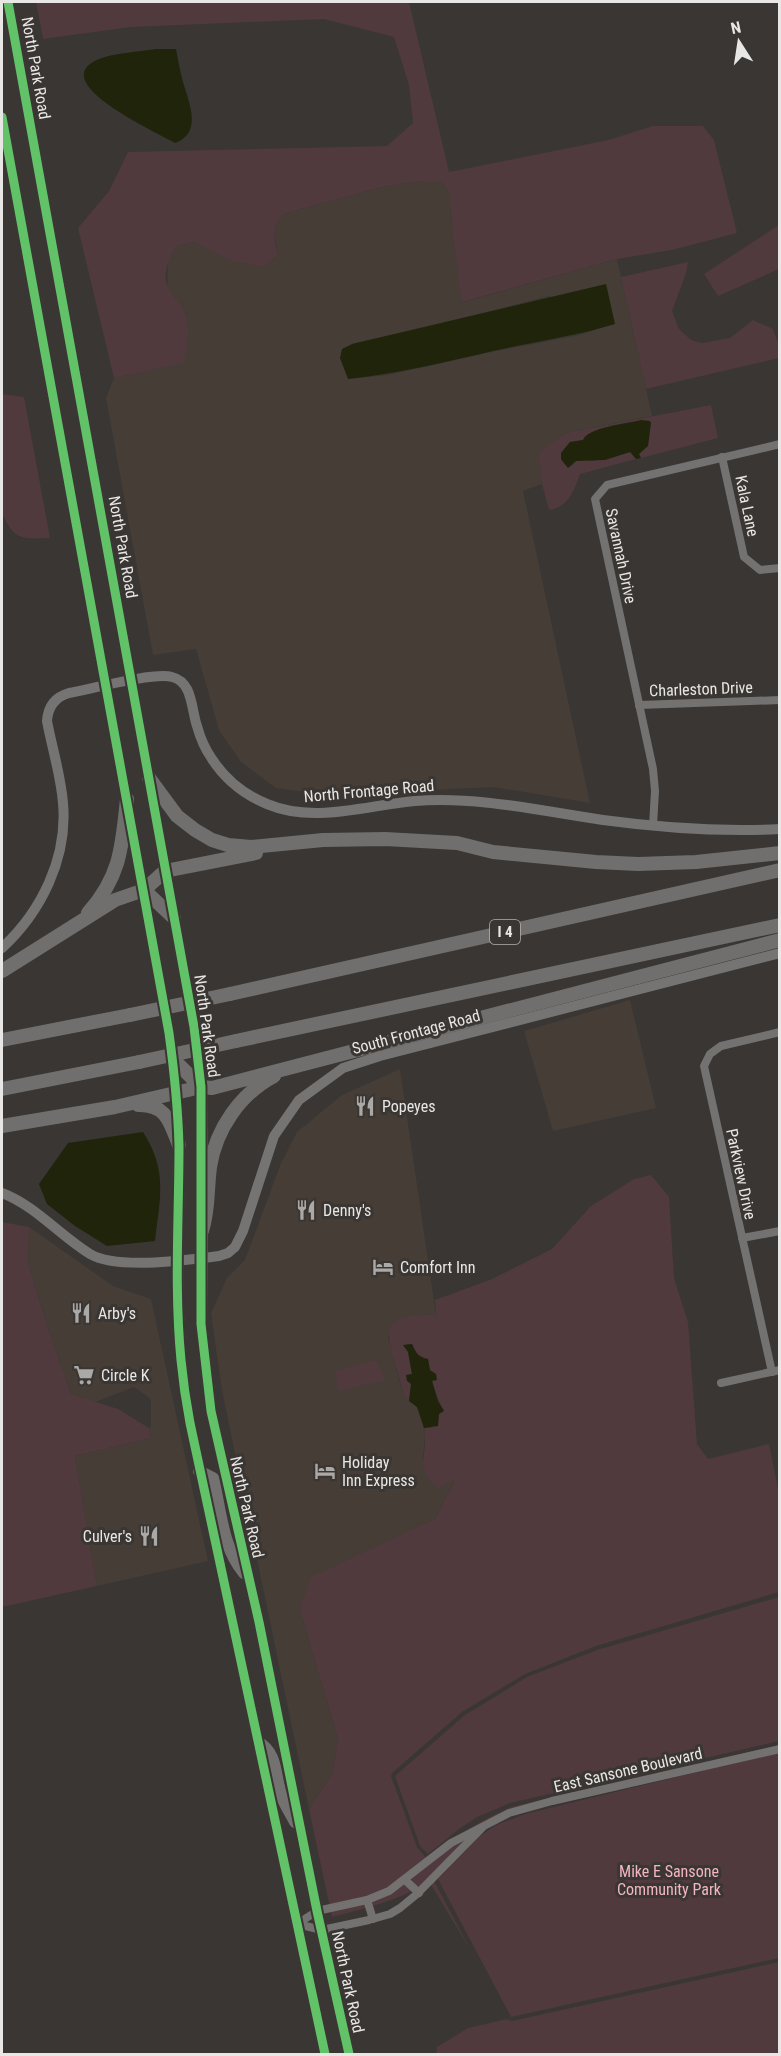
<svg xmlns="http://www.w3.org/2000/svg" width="781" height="2056" font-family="'Roboto Condensed',sans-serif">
<rect width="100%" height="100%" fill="#393634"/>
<g fill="#453d36" fill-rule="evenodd">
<path d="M419,181H441L449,192L453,238L463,302L617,259L652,416L566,433L540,452L542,484L523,491L590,803L494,787L327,795L276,788L241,762L219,730L196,649L153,655L106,398L114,378L184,362L188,327L186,314L167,288L168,261L177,246L194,242L264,267L278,255L274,233L277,223L283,214L382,187ZM549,296L615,323L580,335L496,351L388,375L348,379L352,344L435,325Z"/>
<path d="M630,1000L656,1108L553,1131L524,1031Z"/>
<path d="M400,1069L436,1315L392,1326L388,1338L403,1394L417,1407L422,1419L425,1435L423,1458L456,1478L435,1519L387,1543L300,1610L338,1739L332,1774L309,1809L222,1391L211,1313L227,1278L245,1260L281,1163L297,1132L342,1095Z"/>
<path d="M29,1227L113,1286L151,1299L208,1561L97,1586L75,1456L151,1438L149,1428L151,1426V1399L134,1387L95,1402L71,1394L46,1322L28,1262Z"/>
</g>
<g fill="#503a3e">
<path d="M36,2H409L449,172L608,140L653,126H703L714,140L737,233L672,250L617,259L462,302L453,238L449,192L441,181H419L382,187L283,214C271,230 274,237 278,255L264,267L230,260L194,242L177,246C169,258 160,278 170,291C175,299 183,306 186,315C191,329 187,348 184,363L114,378L78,228L109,191L128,152L387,146L413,123L409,85L394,37L324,19L131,27L43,39Z"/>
<path d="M779,225V269L718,296L704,274Z"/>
<path d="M688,262L686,273L672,311L679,329L691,340L702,343L730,338L753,320L773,329L779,345V358L646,389L621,277Z"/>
<path d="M2,394L24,397L50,538C23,539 14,541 2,513Z"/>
<path d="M711,405L718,438L641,458L639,454C653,442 648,438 650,421C636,420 589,427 583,440L570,442L561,453V459L565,465L572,466L576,461L585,459L592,461L631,452L636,459L580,474C574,490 569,507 549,510L542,484L539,452L566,433Z"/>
<path d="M651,1175L669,1197L674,1278L688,1322L697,1444L708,1459L769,1444L779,1494V1592L596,1646L525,1674L462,1712L392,1773L391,1776L417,1847L426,1858H430C459,1834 477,1822 511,1807L779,1745V1748L524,1810L494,1821L478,1833L434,1881L471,1951L429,1881C400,1901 365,1908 332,1917L309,1809L332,1774L338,1739L300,1610L311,1577L435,1519L455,1480L438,1488C413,1468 429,1454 424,1428H431L439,1413L444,1411C435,1395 431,1378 428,1359C418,1357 416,1353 412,1344L404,1345L408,1351L412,1374L407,1375L411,1384L409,1401L403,1394C396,1351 362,1312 436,1315L435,1300L492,1279L552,1249L591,1206L634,1179Z"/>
<path d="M2,1222L29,1227L28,1262L46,1322L71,1394L118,1409L149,1428L151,1438L75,1456L97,1586L2,1607Z"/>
<path d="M375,1360L386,1380L339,1391L334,1371Z"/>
<path d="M779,1597V1741L510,1803L477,1817L459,1829L428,1854L420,1846L395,1776L465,1715L527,1677L597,1650Z"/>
<path d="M779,1752V1958L511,2017L438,1879L480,1836L496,1825L525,1814Z"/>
<path d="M779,1962V2054H436L437,2047L468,2028L507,2019L512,2021Z"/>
</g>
<g fill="#20240b">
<path d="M156,49H176C178,60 180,71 183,82C189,103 203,133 175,143C161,134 52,86 93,62C108,53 139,52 156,49Z"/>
<path d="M606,284L615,324C575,336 534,342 493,351C445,362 397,374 348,379L340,358L342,349L352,344Z"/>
<path d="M641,420L650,421L651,423L648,446L639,454L641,458L636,459L630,452L605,460L576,461L568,468L561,459V453L570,442L583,440C588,427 627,424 641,420Z"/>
<path d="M143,1132C168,1171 160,1198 155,1241L107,1246L75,1226L47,1204L39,1184L68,1143Z"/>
<path d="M412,1344C416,1353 418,1357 428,1359L430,1370L436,1374L437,1380L432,1381L438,1401L444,1411L439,1414L438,1426L424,1428L417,1407L409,1401L411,1384L407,1381L406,1375L412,1374L408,1352L403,1345Z"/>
</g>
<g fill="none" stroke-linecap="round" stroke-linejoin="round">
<g stroke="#737271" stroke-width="8">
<path d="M722,457L744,557L760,570L780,568"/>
<path d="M639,705L780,700"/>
<path d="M653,826L655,791L653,769L595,499L607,485L780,444"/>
<path d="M742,1238L780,1231"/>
<path d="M772,1372L704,1066L710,1054L721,1046L780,1032"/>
<path d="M721,1383L780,1370"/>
<path d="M405,1880L419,1893"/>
<path d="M367,1900L373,1919"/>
<path d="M297,1924L317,1911L367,1900L389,1891L451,1843L509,1813L552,1801L780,1749"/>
<path d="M297,1924L322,1930L369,1920L390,1914L400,1908L417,1894L482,1828"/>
</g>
<g stroke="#757473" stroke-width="10">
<path d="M2,948C41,912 68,858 63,803C61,776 52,748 47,721C48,706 55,697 69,693C91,689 154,672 172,677C193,682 191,709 197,726C200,737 205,749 212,759C225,779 245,795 267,804C314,824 367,805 415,801C478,796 541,811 603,820C662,828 720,832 780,829"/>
<path d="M2,1193C36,1206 59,1235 90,1254C117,1270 187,1260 219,1256L228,1253L235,1247L243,1231L274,1136L299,1100L343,1068L380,1056L780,953"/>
</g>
<g stroke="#747270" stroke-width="12">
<path d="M8,2L194,1027L201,1087L202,1196"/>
<path d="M2,117L169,1033C174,1070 178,1108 179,1146C179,1217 174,1289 181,1360C183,1381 186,1402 190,1423L325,2054"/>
<path d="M202,1222L201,1324L211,1411L259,1622L317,1911L349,2054"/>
<path d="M199,1471L213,1478C221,1511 222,1547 244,1573"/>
<path d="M258,1742C279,1754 274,1777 282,1797C285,1805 291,1814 295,1822"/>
</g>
<g stroke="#706f6e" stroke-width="14">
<path d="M149,778L177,816L195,830L212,840L228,845L251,847L323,840L385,839L457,843L493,852L596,862L638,864L696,862L780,853"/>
<path d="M144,890L174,918"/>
<path d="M88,913C121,876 122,846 127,799"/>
<path d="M2,971L115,900L144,890L165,871L256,853"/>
<path d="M230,994L780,870"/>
<path d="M2,1040L130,1015"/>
<path d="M236,1041L780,925"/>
<path d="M173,1059L201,1087"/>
<path d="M2,1089L139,1062"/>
<path d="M138,1105C167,1104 170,1123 179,1145"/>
<path d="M2,1126L115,1107L201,1087L212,1088L780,940"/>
<path d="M202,1231C209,1209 207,1190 210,1167C216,1129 240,1094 274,1076"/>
</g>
<g stroke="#706f6e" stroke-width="14">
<path d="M130,1015L230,994"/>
<path d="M139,1062L236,1041"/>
</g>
<g stroke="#3a3633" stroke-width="13">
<g id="cycleway">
<path d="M8,2L194,1027L201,1087V1324L211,1411L259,1622L317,1911L349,2054"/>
<path d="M2,117L169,1033C174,1070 178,1108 179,1146C179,1217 174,1289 181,1360C183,1381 186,1402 190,1423L325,2054"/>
</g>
</g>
<use href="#cycleway" stroke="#61c268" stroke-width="9"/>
</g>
<defs>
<g id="restaurant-bare" transform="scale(1.62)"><path d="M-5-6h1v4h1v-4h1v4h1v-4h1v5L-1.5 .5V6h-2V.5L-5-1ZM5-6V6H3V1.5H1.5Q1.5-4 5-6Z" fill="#aba9a7" stroke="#3a3633" stroke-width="2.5" paint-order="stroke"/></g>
<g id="hotel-bare" transform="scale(1.62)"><path d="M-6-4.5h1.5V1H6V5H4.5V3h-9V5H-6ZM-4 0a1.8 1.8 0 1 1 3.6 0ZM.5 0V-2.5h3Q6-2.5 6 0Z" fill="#aba9a7" stroke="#3a3633" stroke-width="2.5" paint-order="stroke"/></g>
<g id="supermarket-bare" transform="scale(1.62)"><path d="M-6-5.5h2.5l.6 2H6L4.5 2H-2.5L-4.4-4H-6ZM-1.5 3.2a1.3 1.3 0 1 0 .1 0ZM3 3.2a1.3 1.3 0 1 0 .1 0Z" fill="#aba9a7" stroke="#3a3633" stroke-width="2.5" paint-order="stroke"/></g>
</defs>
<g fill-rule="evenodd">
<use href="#restaurant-bare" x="365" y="1106"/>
<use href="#restaurant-bare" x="306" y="1210"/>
<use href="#hotel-bare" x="383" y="1267"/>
<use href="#restaurant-bare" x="81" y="1313"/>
<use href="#supermarket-bare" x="84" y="1375"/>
<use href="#hotel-bare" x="325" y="1471"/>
<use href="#restaurant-bare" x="149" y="1536"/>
</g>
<g text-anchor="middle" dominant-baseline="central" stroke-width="6" stroke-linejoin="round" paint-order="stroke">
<rect fill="#3a3633" stroke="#b4b2b0" stroke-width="1.5" x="490" y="920" width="30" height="24" rx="4.5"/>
<g font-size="15" font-weight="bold" fill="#e9e7e5">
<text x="505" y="932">I 4</text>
</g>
<g font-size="16" fill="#e9e7e5" stroke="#3a3633">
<text transform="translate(36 68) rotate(80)">North Park Road</text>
<text transform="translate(747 506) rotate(78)">Kala Lane</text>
<text transform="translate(123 547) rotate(80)">North Park Road</text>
<text transform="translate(621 556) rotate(78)">Savannah Drive</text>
<text transform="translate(701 689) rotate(-2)">Charleston Drive</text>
<text transform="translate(369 791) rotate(-5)">North Frontage Road</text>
<text transform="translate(207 1026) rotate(82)">North Park Road</text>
<text transform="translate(416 1032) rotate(-15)">South Frontage Road</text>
<text transform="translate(741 1174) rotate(78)">Parkview Drive</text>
<text transform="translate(247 1507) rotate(77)">North Park Road</text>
<text transform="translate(628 1770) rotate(-13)">East Sansone Boulevard</text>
<text transform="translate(348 1982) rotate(78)">North Park Road</text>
</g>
<g font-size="16" fill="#e9e7e5" stroke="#3a3633" text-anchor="start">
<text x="382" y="1106">Popeyes</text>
<text x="323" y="1210">Denny's</text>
<text x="400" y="1267">Comfort Inn</text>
<text x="98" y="1313">Arby's</text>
<text x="101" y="1375">Circle K</text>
<text x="342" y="1462">Holiday<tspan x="342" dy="18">Inn Express</tspan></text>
<text x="132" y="1536" text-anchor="end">Culver's</text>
</g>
<g font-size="16" fill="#f4b4c0" stroke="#3a3633">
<text x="669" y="1871">Mike E Sansone<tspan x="669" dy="18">Community Park</tspan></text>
</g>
</g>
<rect width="781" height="2056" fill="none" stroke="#e9e7e5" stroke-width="6"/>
<g transform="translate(739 42) rotate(348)" stroke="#3a3633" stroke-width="4.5" paint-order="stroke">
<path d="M0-4.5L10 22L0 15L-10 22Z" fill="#e9e7e5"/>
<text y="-9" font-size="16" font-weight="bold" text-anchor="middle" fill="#e9e7e5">N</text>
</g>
</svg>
